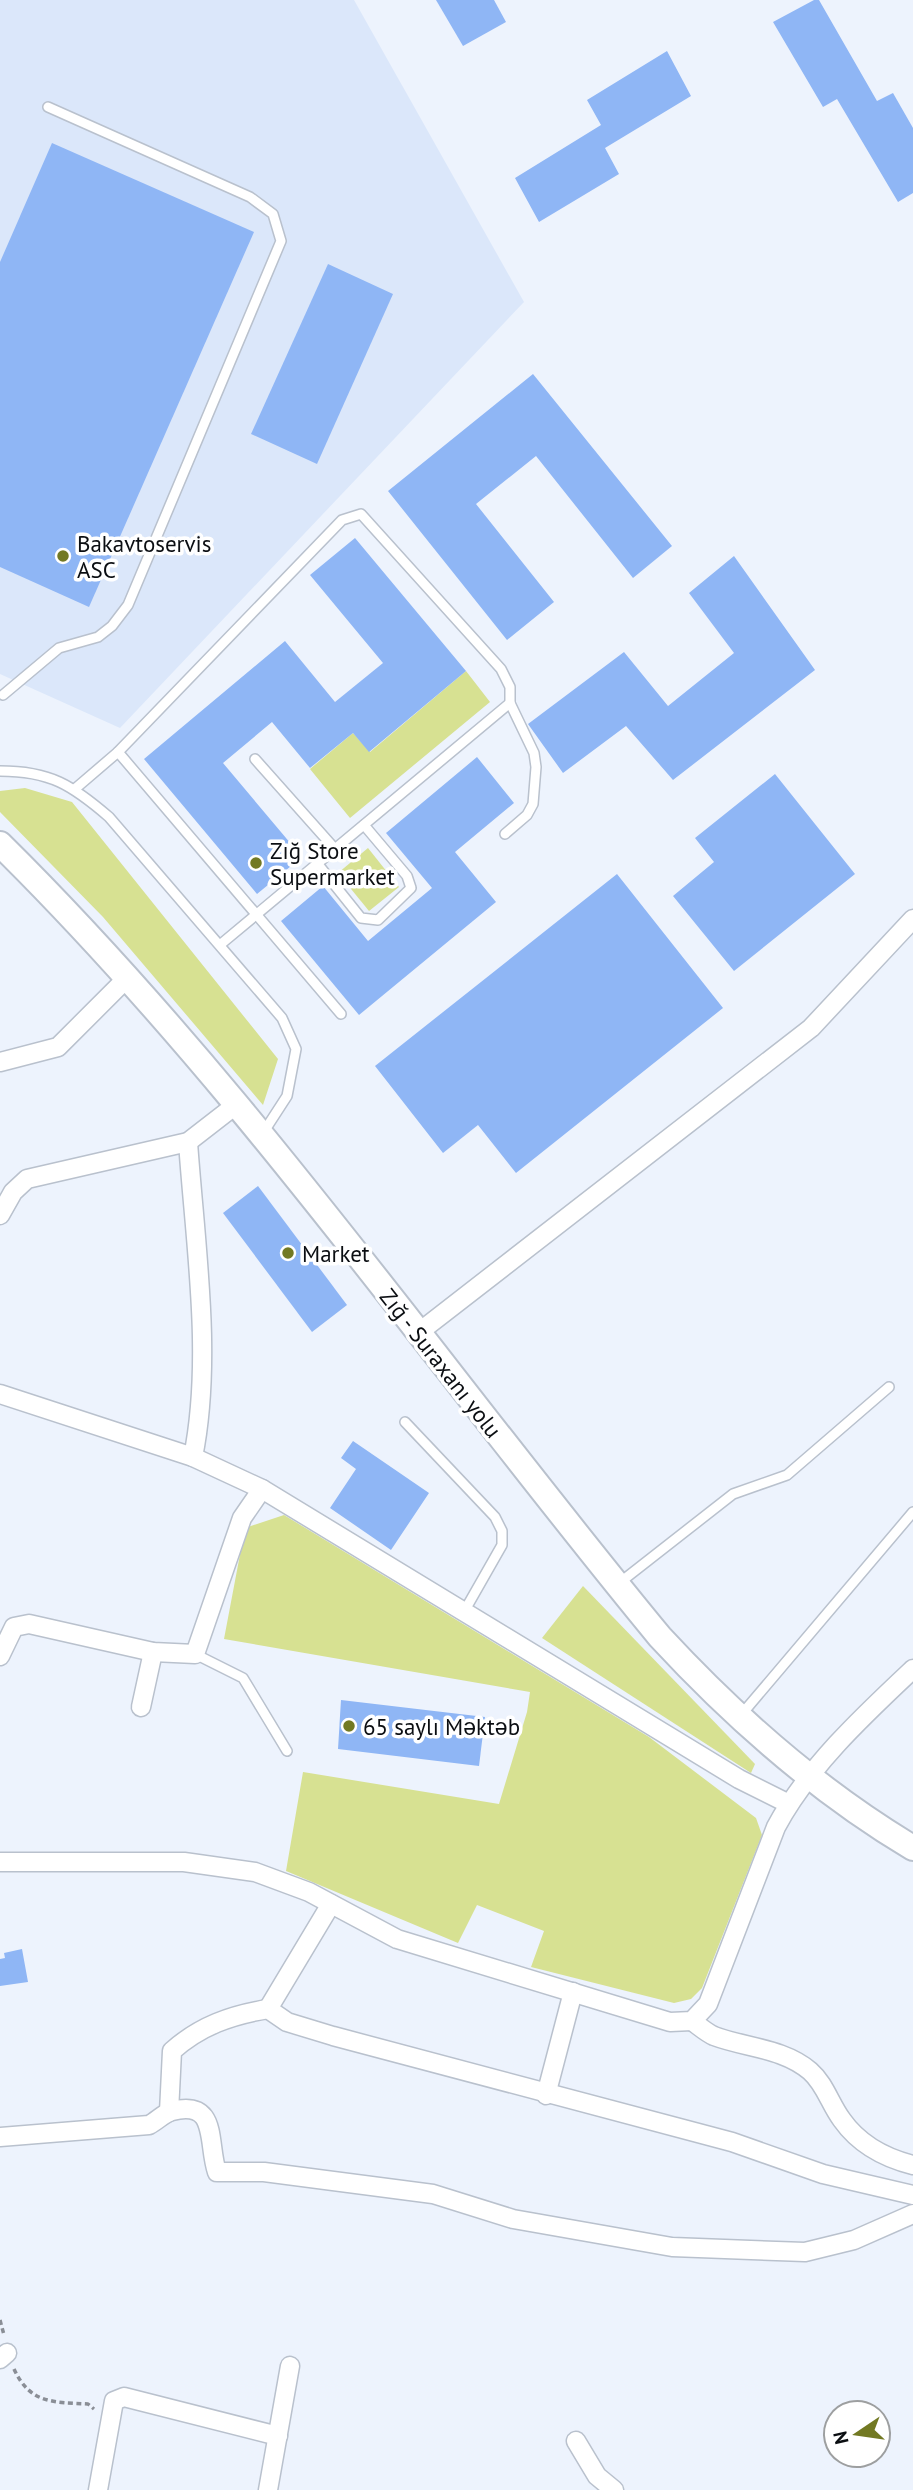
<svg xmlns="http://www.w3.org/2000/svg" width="913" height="2490" font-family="'PT Sans',sans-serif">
<rect width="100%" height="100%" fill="#edf3fd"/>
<path fill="#dbe7fa" d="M0,0H354L524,302L120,728L0,674Z"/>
<g fill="#d7e192">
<path d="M466,671L490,702L350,818L310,769L353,733L370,752Z"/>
<path d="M25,788L72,802L278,1059L263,1105L103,917L0,812V791Z"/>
<path d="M368,848L399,887L369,911L338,873Z"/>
<path d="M284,1515L649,1737L756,1818L762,1835L702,1988L691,1999L674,2003L531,1967L544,1931L477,1905L458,1943L286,1871L303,1772L499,1804L527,1712L530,1692L224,1639L245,1528Z"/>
<path d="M583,1586L755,1764L751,1773L542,1638Z"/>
</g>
<g fill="#8fb6f5">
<path d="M436,0H494L506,22L463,46Z"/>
<path d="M814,0H819L877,101L893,93L913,128V193L898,202L837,99L823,107L773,22Z"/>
<path d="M667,51L691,96L605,148L619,174L539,222L515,178L601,125L587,100Z"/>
<path d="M52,143L254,232L89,607L0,567V262Z"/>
<path d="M328,264L393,294L317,464L251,434Z"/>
<path d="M533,374L672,546L633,578L536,456L476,504L554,602L507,640L388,491Z"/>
<path d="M355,538L466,671L369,752L353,733L310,768L272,722L223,763L302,857L257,894L144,759L285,641L335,702L383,663L310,575Z"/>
<path d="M734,556L815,670L673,780L626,726L563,773L528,724L624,652L668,706L734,653L689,593Z"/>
<path d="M477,757L514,803L455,852L496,902L359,1015L281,921L323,886L368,941L432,888L386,833Z"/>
<path d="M775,774L855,874L734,971L673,896L714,862L695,838Z"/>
<path d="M617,874L723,1008L516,1173L478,1125L443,1153L375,1066Z"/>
<path d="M258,1186L347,1305L312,1332L223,1213Z"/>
<path d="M353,1441L429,1493L391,1550L330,1508L356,1469L341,1458Z"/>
<path d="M341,1700L485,1717L479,1766L338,1749Z"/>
<path d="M22,1949L28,1982L0,1986V1959L5,1958L4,1953Z"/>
</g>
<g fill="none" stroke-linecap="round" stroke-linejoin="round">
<g stroke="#b9c1cd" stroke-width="12">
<g id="service">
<path d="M3,695L59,648L98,637L112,626L128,605L281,241L273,214L250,197L48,107"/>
<path d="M118,752L342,520L361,514L501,669L510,687V703L534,753L536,767L533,804L527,815L505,834"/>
<path d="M255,759L335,849"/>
<path d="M0,771C50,771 72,785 109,817L282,1018L296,1049L287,1096L263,1133"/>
<path d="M76,788L118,752L341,1014"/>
<path d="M317,863L361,918L378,920L411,888L407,876L364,825"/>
<path d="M221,944L510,703"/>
<path d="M405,1422L495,1517L502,1531V1545L465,1610"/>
<path d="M618,1584L733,1494L787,1475L889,1387"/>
<path d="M195,1654L243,1678L287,1751"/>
<path d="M741,1715L913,1512"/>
</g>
</g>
<g stroke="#b9c1cd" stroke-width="21">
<g id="minor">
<path d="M0,1062L58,1047L127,978"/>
<path d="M188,1142C195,1243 213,1358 193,1457"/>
<path d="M0,1215L13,1192L27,1179L188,1142L237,1104"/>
<path d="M418,1333L811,1028L913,919"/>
<path d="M0,1394L193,1457L262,1489L739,1779L789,1804"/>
<path d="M0,1656L14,1627L29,1624L153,1652L195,1654L242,1518L262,1489"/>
<path d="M141,1707L153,1652"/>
<path d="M0,1862H184L255,1872L309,1892L397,1939L670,2022L692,2021L708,2004L776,1827C808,1767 864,1715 913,1669"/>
<path d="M268,2009L331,1904"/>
<path d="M692,2021C699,2026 707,2033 714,2036C746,2048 783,2048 810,2071C825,2084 830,2104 842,2120C859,2144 885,2158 913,2165"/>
<path d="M546,2095L573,1992"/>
<path d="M169,2112L172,2051C200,2026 231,2015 268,2009L287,2022L333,2036L732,2142L823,2174L913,2195"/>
<path d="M0,2137L149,2125C157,2121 164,2113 172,2111C219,2099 207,2143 217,2172H264L433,2194L513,2219L672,2247L805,2252L854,2240L913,2214"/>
<path d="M0,2359L7,2353"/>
<path d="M576,2441L597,2476L614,2490"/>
<path d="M98,2490L114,2401L124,2397L278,2436"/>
<path d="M268,2490L290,2366"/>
</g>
</g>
<g stroke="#b9c1cd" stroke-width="28">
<path id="secondary" d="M0,844C245,1086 441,1372 660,1637C734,1717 819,1792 913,1848"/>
</g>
<g stroke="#8a8e96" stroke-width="3.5" stroke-dasharray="5 3.5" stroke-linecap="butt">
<path d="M0,2320L4,2335"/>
<path d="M14,2369C30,2404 53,2402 88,2404L94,2409"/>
</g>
<use href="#service" stroke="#fff" stroke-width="9"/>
<use href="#minor" stroke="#fff" stroke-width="18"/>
<use href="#secondary" stroke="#fff" stroke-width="24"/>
</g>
<g fill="#727923" stroke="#fff" stroke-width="2.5">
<circle cx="63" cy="556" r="7"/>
<circle cx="256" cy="863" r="7"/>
<circle cx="288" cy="1253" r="7"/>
<circle cx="349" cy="1726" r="7"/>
</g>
<g text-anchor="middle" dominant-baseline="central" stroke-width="7" stroke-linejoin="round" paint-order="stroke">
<g font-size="23" fill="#0b0e12" stroke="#fff" text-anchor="start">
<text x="77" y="543">Bakavtoservis<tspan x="77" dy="26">ASC</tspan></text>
<text x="270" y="850">Zığ Store<tspan x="270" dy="26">Supermarket</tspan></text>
<text x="302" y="1253">Market</text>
<text x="363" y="1726">65 saylı Məktəb</text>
</g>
<g font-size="23" fill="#0b0e12" stroke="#fff">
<text transform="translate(441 1363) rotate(52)">Zığ - Suraxanı yolu</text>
</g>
</g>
<g transform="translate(857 2434) rotate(257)"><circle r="33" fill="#ffffff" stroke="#9d9fa0" stroke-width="2"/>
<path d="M0-5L12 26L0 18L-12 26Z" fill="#727923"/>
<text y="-10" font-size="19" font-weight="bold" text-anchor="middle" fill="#0b0e12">N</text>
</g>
</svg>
